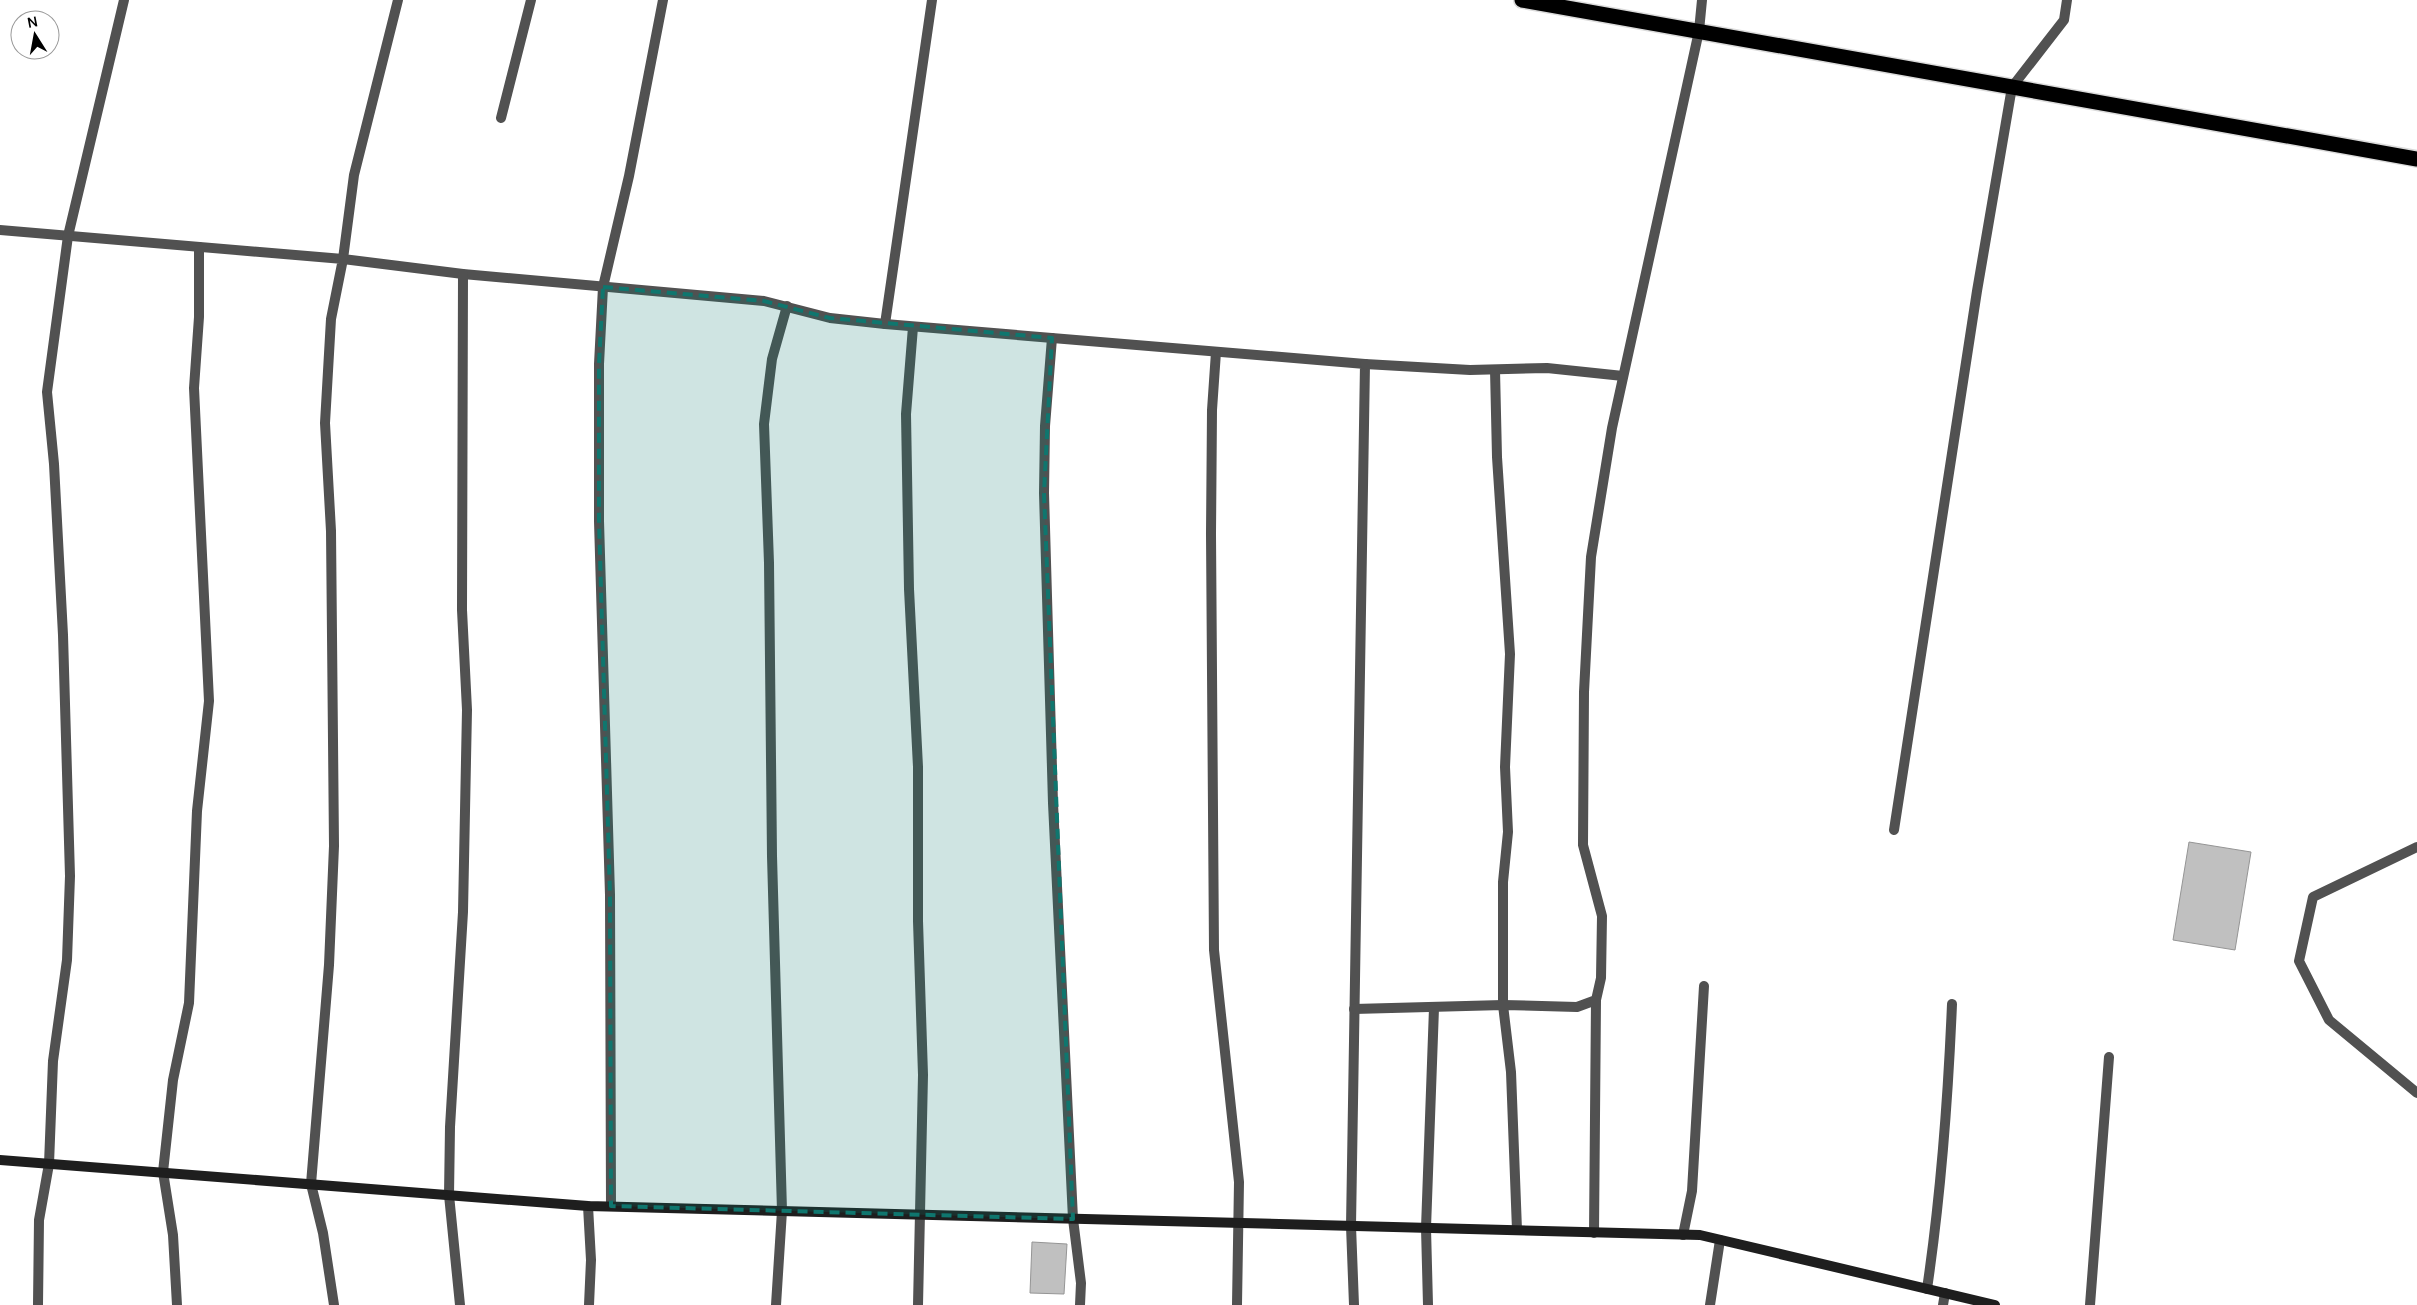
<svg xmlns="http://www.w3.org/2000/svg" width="2417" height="1305" font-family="Manrope,sans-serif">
<rect width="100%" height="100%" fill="#fff"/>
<g fill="#c0c0c0" stroke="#959595">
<path d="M2189,842L2251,852L2235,950L2173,940Z"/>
<path d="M1032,1242L1067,1244L1064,1294L1030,1293Z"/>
</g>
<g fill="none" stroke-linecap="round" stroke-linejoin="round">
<g stroke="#dbdbdb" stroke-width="18">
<path id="highway" d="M1522,0L2417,159"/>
</g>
<g stroke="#515151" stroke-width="10">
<path d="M398,0L354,175L343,259L463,274L764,301L830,318L885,324"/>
<path d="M932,0L885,324L1365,364L1351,1226L1354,1305"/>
<path d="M501,118L531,0"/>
<path d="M0,230L343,259L331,319L325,423L331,531L334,846L329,965L311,1184L323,1233L334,1305"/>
<path d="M913,327L906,414L909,589L918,767V921L923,1075L918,1305"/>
<path d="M1052,338L1045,426L1044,493L1053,803L1073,1219L1081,1283L1080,1305"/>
<path d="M1216,352L1212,410L1211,534L1214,950L1239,1182L1237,1305"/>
<path d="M1365,364L1470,370L1547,368L1623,376"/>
<path d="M1495,370L1497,457L1510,654L1505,767L1508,832L1503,882V1005L1511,1072L1517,1230"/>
<path d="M1894,830L1977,291L2012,87L2064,20L2067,0"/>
<path d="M2417,847L2313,897L2299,961L2329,1020L2417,1093"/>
<path d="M1354,1009L1503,1005L1577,1007L1596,1000L1601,978L1602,916L1583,845L1584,692L1591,557L1612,428L1699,31L1702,0"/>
<path d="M588,1206L591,1260L589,1305"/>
<path d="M611,1206L610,895L599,521V364L603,287L629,176L663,0"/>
<path d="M1594,1233L1596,1000"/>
<path d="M1683,1235L1692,1191L1704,986"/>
<path d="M1927,1289C1941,1194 1948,1100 1952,1004"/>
<path d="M38,1305L39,1220L49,1164L53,1061L67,960L70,876L63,635L54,464L47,392L68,236L124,0"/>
<path d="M177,1305L173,1235L163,1172L173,1080L189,1003L197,811L209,701L194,388L199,317V247"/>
<path d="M460,1305L449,1195L450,1127L463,912L467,710L462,610L463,274"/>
<path d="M776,1305L782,1211L772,856L769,563L764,424L772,359L787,306"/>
<path d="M1428,1305L1426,1228L1434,1008"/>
<path d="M1710,1305L1720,1240"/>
<path d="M1943,1305L1945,1293"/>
<path d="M2090,1305L2109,1057"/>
</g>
<path stroke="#1e1e1e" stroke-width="10" d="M0,1160L588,1206L1700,1235L1995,1305"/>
<use href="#highway" stroke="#000" stroke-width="15"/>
</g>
<path fill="#0f766e" fill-opacity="0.2" stroke="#0f766e" stroke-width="4" stroke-dasharray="10 6" stroke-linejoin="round" d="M603,287L764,301L830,318L1052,338L1044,493L1073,1219L611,1206L610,895L599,521V364Z"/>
<g transform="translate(35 35) rotate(349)"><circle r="24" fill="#ffffff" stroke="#999999"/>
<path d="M0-4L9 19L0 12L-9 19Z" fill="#000000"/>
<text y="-8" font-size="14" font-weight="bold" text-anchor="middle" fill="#000000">N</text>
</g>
</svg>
